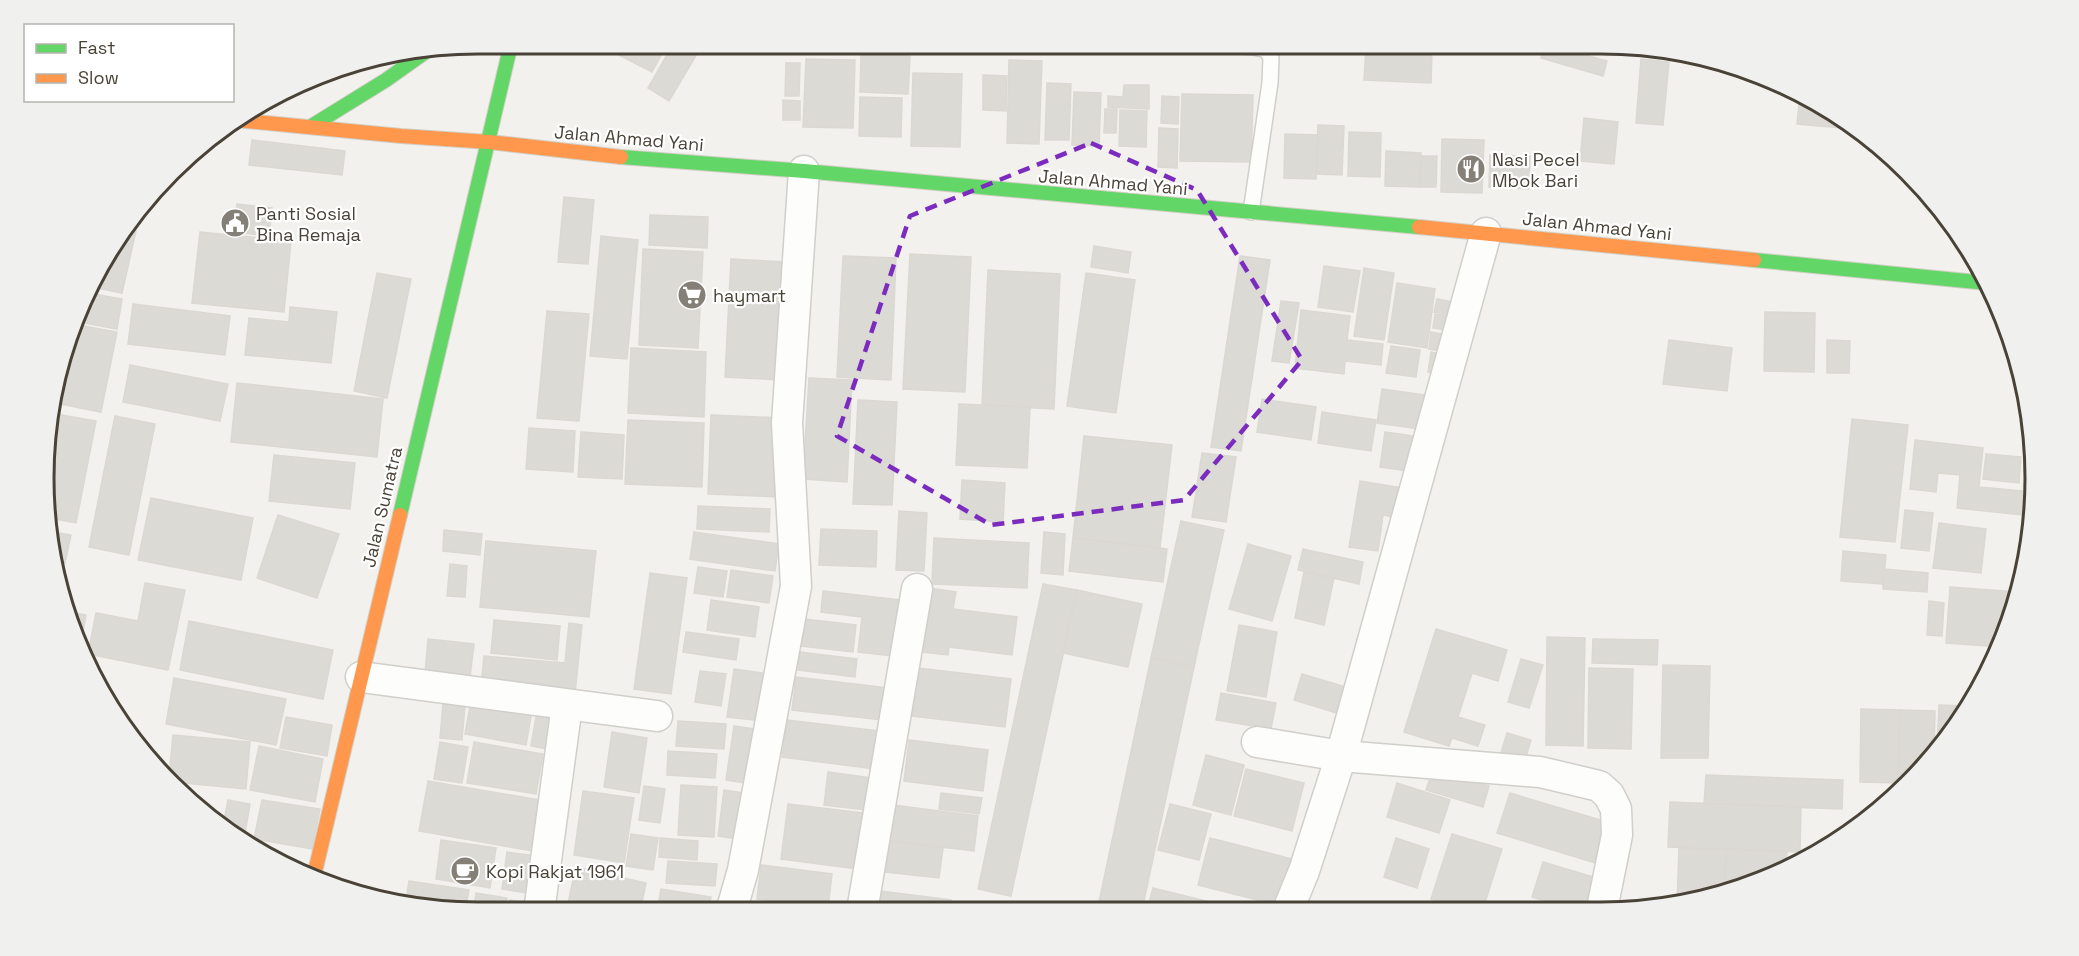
<svg xmlns="http://www.w3.org/2000/svg" width="2079" height="956" font-family="'Space Grotesk',sans-serif">
<rect width="100%" height="100%" fill="#f2f1ed"/>
<g fill="#dcdad5" stroke="#dbd8d2" stroke-width="1.5">
<path d="M605,44H667L652,72L603,47Z"/>
<path d="M673,44H694L701,47L669,101L648,88Z"/>
<path d="M1545,44L1607,61L1603,76L1541,58Z"/>
<path d="M1623,46L1651,48V52L1622,50Z"/>
<path d="M1366,48L1432,51L1431,83L1364,80Z"/>
<path d="M861,55L910,56L908,94L860,92Z"/>
<path d="M806,59L855,60L853,128L803,127Z"/>
<path d="M1641,59L1669,62L1663,125L1636,123Z"/>
<path d="M1009,60L1042,61L1039,144L1007,143Z"/>
<path d="M786,63H800L799,96H785Z"/>
<path d="M913,73L962,74L960,147L911,146Z"/>
<path d="M983,75L1007,76L1006,111L983,110Z"/>
<path d="M1047,83L1071,84L1069,140H1045Z"/>
<path d="M1124,85H1149V109L1108,107V96L1123,97Z"/>
<path d="M1074,92L1101,93L1099,146L1072,145Z"/>
<path d="M1182,94L1253,95L1251,162L1180,161Z"/>
<path d="M1800,94L1842,117L1854,126L1853,129L1797,124Z"/>
<path d="M1162,96L1179,97L1178,124L1161,123Z"/>
<path d="M860,97L902,98L901,137L859,136Z"/>
<path d="M783,100L800,101V120H783Z"/>
<path d="M1105,109H1117L1116,133H1104Z"/>
<path d="M1120,110L1147,111L1146,147L1119,146Z"/>
<path d="M1584,118L1618,122L1614,164L1580,161Z"/>
<path d="M1318,125L1344,126L1342,175L1316,174Z"/>
<path d="M1159,128L1178,129L1177,168L1158,167Z"/>
<path d="M1349,132L1381,133L1380,177L1348,176Z"/>
<path d="M1285,134L1318,135L1316,179L1284,178Z"/>
<path d="M1442,139L1484,140L1482,193L1441,192Z"/>
<path d="M252,140L345,151L342,175L249,165Z"/>
<path d="M198,146L197,157L188,156L192,151Z"/>
<path d="M1386,151L1421,153L1420,187L1385,186Z"/>
<path d="M1490,155L1530,156L1529,189L1489,187Z"/>
<path d="M1421,156H1437L1436,187H1420Z"/>
<path d="M564,197L594,200L588,264L558,262Z"/>
<path d="M237,204L272,208L269,236L234,232Z"/>
<path d="M650,215L708,217L707,248L649,245Z"/>
<path d="M127,230L136,231L122,293L92,287L102,261Z"/>
<path d="M200,232L291,241L284,312L192,303Z"/>
<path d="M601,236L638,240L627,359L590,356Z"/>
<path d="M1094,246L1131,252L1128,273L1091,267Z"/>
<path d="M643,249L703,252L698,348L639,345Z"/>
<path d="M910,254L971,257L965,392L903,389Z"/>
<path d="M843,256L896,258L891,380L837,377Z"/>
<path d="M1240,256L1270,260L1241,451L1211,447Z"/>
<path d="M731,259L788,262L783,380L725,377Z"/>
<path d="M1324,266L1360,271L1353,312L1318,307Z"/>
<path d="M1364,268L1394,273L1384,340L1354,336Z"/>
<path d="M988,270L1060,274L1054,409L982,405Z"/>
<path d="M377,273L411,279L387,398L354,391Z"/>
<path d="M1086,273L1135,280L1116,413L1067,406Z"/>
<path d="M1397,283L1435,289L1427,348L1388,342Z"/>
<path d="M89,293L122,299L117,329L79,322Z"/>
<path d="M1437,299L1464,304L1463,316L1434,312Z"/>
<path d="M1281,301L1299,303L1289,363L1272,361Z"/>
<path d="M133,304L230,316L225,355L128,344Z"/>
<path d="M290,307L337,312L331,363L245,355L249,318L289,322Z"/>
<path d="M1301,310L1350,316L1347,340L1383,344L1381,365L1345,361L1344,374L1295,368Z"/>
<path d="M547,311L589,314L579,421L537,418Z"/>
<path d="M1765,312L1815,313L1814,372L1764,371Z"/>
<path d="M1435,314L1460,317L1458,332L1433,328Z"/>
<path d="M78,325L117,332L101,412L55,403L62,367Z"/>
<path d="M1431,332L1453,336L1450,352L1429,349Z"/>
<path d="M1669,340L1732,348L1727,391L1663,384Z"/>
<path d="M1827,340L1850,341L1849,373H1827Z"/>
<path d="M1391,346L1420,350L1416,377L1386,373Z"/>
<path d="M631,348L706,352L704,417L628,413Z"/>
<path d="M1431,352L1448,355L1445,374L1428,372Z"/>
<path d="M130,365L228,384L220,421L123,402Z"/>
<path d="M809,378L852,380L847,482L803,479Z"/>
<path d="M237,383L383,399L377,457L231,442Z"/>
<path d="M1382,389L1431,396L1426,430L1377,423Z"/>
<path d="M1262,399L1316,407L1311,440L1257,432Z"/>
<path d="M858,400L897,402L892,505L853,504Z"/>
<path d="M959,404L1030,407L1027,468L956,465Z"/>
<path d="M1322,412L1376,420L1371,451L1318,443Z"/>
<path d="M51,413L96,421L76,523L48,518Z"/>
<path d="M711,415L783,418L779,497L708,494Z"/>
<path d="M115,416L155,424L129,555L89,547Z"/>
<path d="M1852,419L1908,425L1895,542L1840,537Z"/>
<path d="M628,420L704,423L702,487L625,484Z"/>
<path d="M529,428L575,431L573,472L526,469Z"/>
<path d="M581,432L624,435L622,479L578,477Z"/>
<path d="M1385,432L1420,437L1415,472L1380,467Z"/>
<path d="M1084,436L1172,445L1160,548L1073,538Z"/>
<path d="M1915,440L1983,448L1979,487L2034,492L2032,516L1957,508L1960,475L1938,473L1936,492L1910,489Z"/>
<path d="M1202,453L1236,457L1226,522L1192,517Z"/>
<path d="M1986,454L2021,457L2019,483L1983,479Z"/>
<path d="M274,455L355,463L350,509L269,501Z"/>
<path d="M962,480L1005,483L1003,522L960,519Z"/>
<path d="M1360,481L1409,489L1404,519L1383,515L1378,551L1349,547Z"/>
<path d="M151,498L253,518L241,580L138,560Z"/>
<path d="M698,506L770,509L769,532L697,529Z"/>
<path d="M1905,510L1933,513L1929,551L1901,548Z"/>
<path d="M899,511L927,513L924,571L896,570Z"/>
<path d="M278,515L339,534L317,598L257,578Z"/>
<path d="M1181,521L1224,530L1194,667L1151,658Z"/>
<path d="M1939,523L1986,529L1981,573L1933,568Z"/>
<path d="M821,529L877,531L876,567L819,565Z"/>
<path d="M444,530L482,534L480,555L443,551Z"/>
<path d="M47,531L71,535L65,563L53,560Z"/>
<path d="M694,532L779,544L775,571L690,559Z"/>
<path d="M1044,532L1065,534L1063,575L1041,573Z"/>
<path d="M934,538L1029,543L1027,588L932,584Z"/>
<path d="M1073,538L1167,549L1163,582L1069,571Z"/>
<path d="M486,541L596,551L589,617L480,607Z"/>
<path d="M1248,544L1291,556L1272,621L1229,609Z"/>
<path d="M1303,549L1363,562L1359,584L1298,570Z"/>
<path d="M1843,551L1886,555L1883,584L1841,581Z"/>
<path d="M450,564L467,566L465,597L447,596Z"/>
<path d="M698,567L727,571L723,597L694,593Z"/>
<path d="M1884,569L1928,573L1927,592L1883,589Z"/>
<path d="M731,570L773,576L769,603L727,597Z"/>
<path d="M1304,572L1334,578L1324,625L1295,618Z"/>
<path d="M650,573L687,578L671,694L634,689Z"/>
<path d="M145,583L185,590L168,670L88,654L96,613L138,621Z"/>
<path d="M1043,584L1077,590L1011,896L978,889Z"/>
<path d="M1950,587L2018,592L2001,647L1946,643Z"/>
<path d="M929,588L956,592L953,609L1017,617L1012,655L949,647L948,655L922,652Z"/>
<path d="M1077,590L1142,604L1128,667L1063,653Z"/>
<path d="M823,591L900,600L893,656L858,652L862,617L821,612Z"/>
<path d="M711,600L759,607L755,637L707,630Z"/>
<path d="M1929,601L1944,603L1942,636L1927,635Z"/>
<path d="M65,611L86,615L80,647L67,618Z"/>
<path d="M804,619L856,625L853,652L801,646Z"/>
<path d="M494,620L560,626L557,660L491,653Z"/>
<path d="M189,621L333,650L323,699L180,670Z"/>
<path d="M569,623L582,625L575,694L481,685L484,656L565,663Z"/>
<path d="M1239,625L1277,632L1266,697L1227,691Z"/>
<path d="M1436,629L1507,650L1498,681L1472,673L1458,717L1485,725L1478,746L1452,738L1449,746L1404,732Z"/>
<path d="M686,632L739,639L736,660L683,652Z"/>
<path d="M1547,637L1585,638L1583,746L1546,745Z"/>
<path d="M428,639L474,644L470,677L425,673Z"/>
<path d="M1593,639L1658,640L1657,665L1592,663Z"/>
<path d="M800,652L857,659L855,677L798,670Z"/>
<path d="M1151,658L1194,667L1142,910L1097,911Z"/>
<path d="M1521,659L1543,665L1529,708L1508,702Z"/>
<path d="M1663,665L1710,666L1708,758H1661Z"/>
<path d="M918,668L1011,679L1005,727L912,716Z"/>
<path d="M1589,668L1633,669L1631,749L1588,748Z"/>
<path d="M734,669L770,674L763,721L727,717Z"/>
<path d="M700,671L726,674L721,706L695,702Z"/>
<path d="M1302,674L1349,688L1340,714L1294,700Z"/>
<path d="M92,675L104,676L102,696V695Z"/>
<path d="M796,677L896,689L892,721L792,710Z"/>
<path d="M174,678L286,699L276,745L166,724Z"/>
<path d="M444,692L466,694L462,740L440,738Z"/>
<path d="M1221,693L1276,703L1271,729L1216,720Z"/>
<path d="M472,695L533,705L526,745L465,734Z"/>
<path d="M538,705L566,709L558,751L531,746Z"/>
<path d="M1939,705L1967,706L1946,742L1937,751Z"/>
<path d="M1861,709L1900,710L1898,783L1860,782Z"/>
<path d="M1900,710L1935,711L1934,754L1905,783H1898Z"/>
<path d="M286,717L332,725L327,756L280,748Z"/>
<path d="M787,720L887,732L882,770L782,757Z"/>
<path d="M678,721L726,724L724,749L676,746Z"/>
<path d="M734,726L761,730L753,784L726,780Z"/>
<path d="M612,732L647,738L639,793L604,787Z"/>
<path d="M1507,733L1531,740L1525,760L1501,753Z"/>
<path d="M173,735L250,742L246,789L173,782L169,777Z"/>
<path d="M909,740L988,750L983,791L904,781Z"/>
<path d="M440,742L468,747L462,783L434,779Z"/>
<path d="M474,742L543,754L536,794L467,783Z"/>
<path d="M259,746L323,759L315,802L250,790Z"/>
<path d="M668,751L717,754L715,778L667,775Z"/>
<path d="M1206,755L1244,765L1231,815L1193,805Z"/>
<path d="M1246,769L1304,783L1292,831L1234,816Z"/>
<path d="M1433,769L1489,786L1483,807L1426,790Z"/>
<path d="M828,772L879,779L875,811L824,805Z"/>
<path d="M1706,775L1843,780L1842,809L1704,804Z"/>
<path d="M428,781L552,802L544,853L419,831Z"/>
<path d="M1397,783L1450,800L1439,833L1387,817Z"/>
<path d="M681,785L717,787L714,837L678,835Z"/>
<path d="M644,786L665,789L660,823L639,820Z"/>
<path d="M724,790L750,794L744,840L718,836Z"/>
<path d="M583,791L634,798L624,863L574,855Z"/>
<path d="M941,793L982,798L979,814L939,809Z"/>
<path d="M1510,793L1614,824L1602,865L1497,833Z"/>
<path d="M228,800L250,804L245,833L232,830L223,825Z"/>
<path d="M262,800L320,809L312,849L254,839Z"/>
<path d="M1670,802L1801,807L1800,852L1668,847Z"/>
<path d="M788,804L871,814L865,870L781,859Z"/>
<path d="M885,804L978,816L974,851L881,840Z"/>
<path d="M1170,804L1211,814L1199,860L1158,850Z"/>
<path d="M631,834L658,838L653,870L626,866Z"/>
<path d="M1452,834L1502,849L1483,909H1465L1431,899Z"/>
<path d="M660,838L698,841L697,860L659,857Z"/>
<path d="M1210,838L1296,860L1285,907L1198,885Z"/>
<path d="M1396,838L1429,849L1417,888L1384,877Z"/>
<path d="M441,840L496,848L490,888L436,879Z"/>
<path d="M881,840L943,848L939,878L877,871Z"/>
<path d="M1679,848L1726,849L1725,891L1677,904Z"/>
<path d="M1726,849L1787,852L1786,868L1768,879L1747,885L1725,884Z"/>
<path d="M507,852L544,857L538,895L502,889Z"/>
<path d="M277,858L301,862L299,872Z"/>
<path d="M668,861L717,864L715,886L666,883Z"/>
<path d="M1543,862L1600,879L1591,909H1572L1532,897Z"/>
<path d="M761,865L832,874L828,908L757,899Z"/>
<path d="M576,867L646,883L640,912H606L568,903Z"/>
<path d="M409,881L469,890L465,911L406,901Z"/>
<path d="M1153,888L1210,902L1208,910H1147Z"/>
<path d="M661,889L711,897L708,912H657Z"/>
<path d="M872,890L951,900L950,911H870Z"/>
<path d="M476,893L507,898L504,912H473Z"/>
<path d="M369,897L411,903V906L393,904Z"/>
<path d="M510,900L540,905L538,912H508Z"/>
<path d="M974,903L1039,911H973Z"/>
<path d="M1638,904H1669V906L1658,909H1638Z"/>
<path d="M766,907L790,910V911L766,912Z"/>
</g>
<g fill="none" stroke-linecap="round" stroke-linejoin="round">
<g stroke="#d0cfca" stroke-width="18">
<path id="lane" d="M1221,44L1254,47L1267,50L1271,58L1270,83L1251,212"/>
</g>
<g stroke="#d0cfca" stroke-width="33">
<g id="street">
<path d="M361,677L657,716"/>
<path d="M1257,742L1341,756L1540,772L1599,786L1609,795L1616,809L1617,835L1602,909"/>
<path d="M1288,910L1304,871L1341,756L1486,233"/>
<path d="M862,911L917,589"/>
<path d="M539,912L567,705"/>
<path d="M731,912L743,870L796,586L787,423L804,171"/>
</g>
</g>
<g stroke="#d2cfc4" stroke-width="16">
<g id="fast">
<path d="M310,127L386,80L424,53"/>
<path d="M621,157L804,171L1419,227"/>
<path d="M1754,260L1987,283"/>
<path d="M400,515L511,44"/>
</g>
</g>
<g stroke="#d2cfc4" stroke-width="16">
<g id="slow">
<path d="M236,120L401,136L489,142L621,157"/>
<path d="M1419,227L1754,260"/>
<path d="M313,880L400,515"/>
</g>
</g>
<use href="#lane" stroke="#fdfdfc" stroke-width="15"/>
<use href="#street" stroke="#fdfdfc" stroke-width="30"/>
<use href="#fast" stroke="#63d668" stroke-width="14"/>
<use href="#slow" stroke="#ff974d" stroke-width="14"/>
</g>
<path fill="none" stroke="#7b2cbf" stroke-width="4.5" stroke-dasharray="12 8" stroke-linejoin="round" d="M1091,143L1197,190L1302,360L1184,500L991,525L837,436L910,216Z"/>
<defs>
<g id="restaurant-disc" transform="scale(1.5)"><circle r="9.5" fill="#848077" stroke="#fff"/><path d="M-5-6h1v4h1v-4h1v4h1v-4h1v5L-1.5 .5V6h-2V.5L-5-1ZM5-6V6H3V1.5H1.5Q1.5-4 5-6Z" fill="#fff"/></g>
<g id="civic-disc" transform="scale(1.5)"><circle r="9.5" fill="#848077" stroke="#fff"/><path d="M-.6-6.5H3V-4.5H.6V-3L4-1V1h2V6H-6V1h2V-1L-.6-3ZM-1.2 2.5V6h2.4V2.5Z" fill="#fff"/></g>
<g id="supermarket-disc" transform="scale(1.5)"><circle r="9.5" fill="#848077" stroke="#fff"/><path d="M-6-5.5h2.5l.6 2H6L4.5 2H-2.5L-4.4-4H-6ZM-1.5 3.2a1.3 1.3 0 1 0 .1 0ZM3 3.2a1.3 1.3 0 1 0 .1 0Z" fill="#fff"/></g>
<g id="cafe-disc" transform="scale(1.5)"><circle r="9.5" fill="#848077" stroke="#fff"/><path d="M-5.5-4.5H6V0H3Q3 3.5 0 3.5H-2.5Q-5.5 3.5-5.5 0ZM3-3.2v2h1.7v-2ZM-6 4.5H4V6H-6Z" fill="#fff"/></g>
</defs>
<g fill-rule="evenodd">
<use href="#restaurant-disc" x="1471" y="169"/>
<use href="#civic-disc" x="235" y="223"/>
<use href="#supermarket-disc" x="692" y="295"/>
<use href="#cafe-disc" x="465" y="871"/>
</g>
<g text-anchor="middle" dominant-baseline="central" stroke-width="4.5" stroke-linejoin="round" paint-order="stroke">
<g font-size="18" fill="#494337" stroke="#fff">
<text transform="translate(629 138) rotate(5)">Jalan Ahmad Yani</text>
<text transform="translate(1113 182) rotate(5)">Jalan Ahmad Yani</text>
<text transform="translate(1597 226) rotate(6)">Jalan Ahmad Yani</text>
<text transform="translate(382 507) rotate(-77)">Jalan Sumatra</text>
</g>
<g font-size="18" fill="#494337" stroke="#fff" text-anchor="start">
<text x="1492" y="159">Nasi Pecel<tspan x="1492" dy="21">Mbok Bari</tspan></text>
<text x="256" y="213">Panti Sosial<tspan x="256" dy="21">Bina Remaja</tspan></text>
<text x="713" y="295">haymart</text>
<text x="486" y="871">Kopi Rakjat 1961</text>
</g>
</g>
<path d="M0 0H2079V956H0ZM478 54H1601A424 424 0 0 1 2025 478V478A424 424 0 0 1 1601 902H478A424 424 0 0 1 54 478V478A424 424 0 0 1 478 54Z" fill="#f0f0ef" fill-rule="evenodd"/>
<path fill="none" stroke="#494337" stroke-width="3" d="M478 54H1601A424 424 0 0 1 2025 478V478A424 424 0 0 1 1601 902H478A424 424 0 0 1 54 478V478A424 424 0 0 1 478 54Z"/>
<rect x="24" y="24" width="210" height="78" fill="#ffffff" stroke="#b6b4af" stroke-width="1.5"/>
<rect x="36" y="44" width="30" height="9" fill="#63d668" stroke="#b6b4af" stroke-width="1.5"/>
<text x="78" y="54" font-size="18" fill="#494337">Fast</text>
<rect x="36" y="74" width="30" height="9" fill="#ff974d" stroke="#b6b4af" stroke-width="1.5"/>
<text x="78" y="84" font-size="18" fill="#494337">Slow</text>
</svg>
